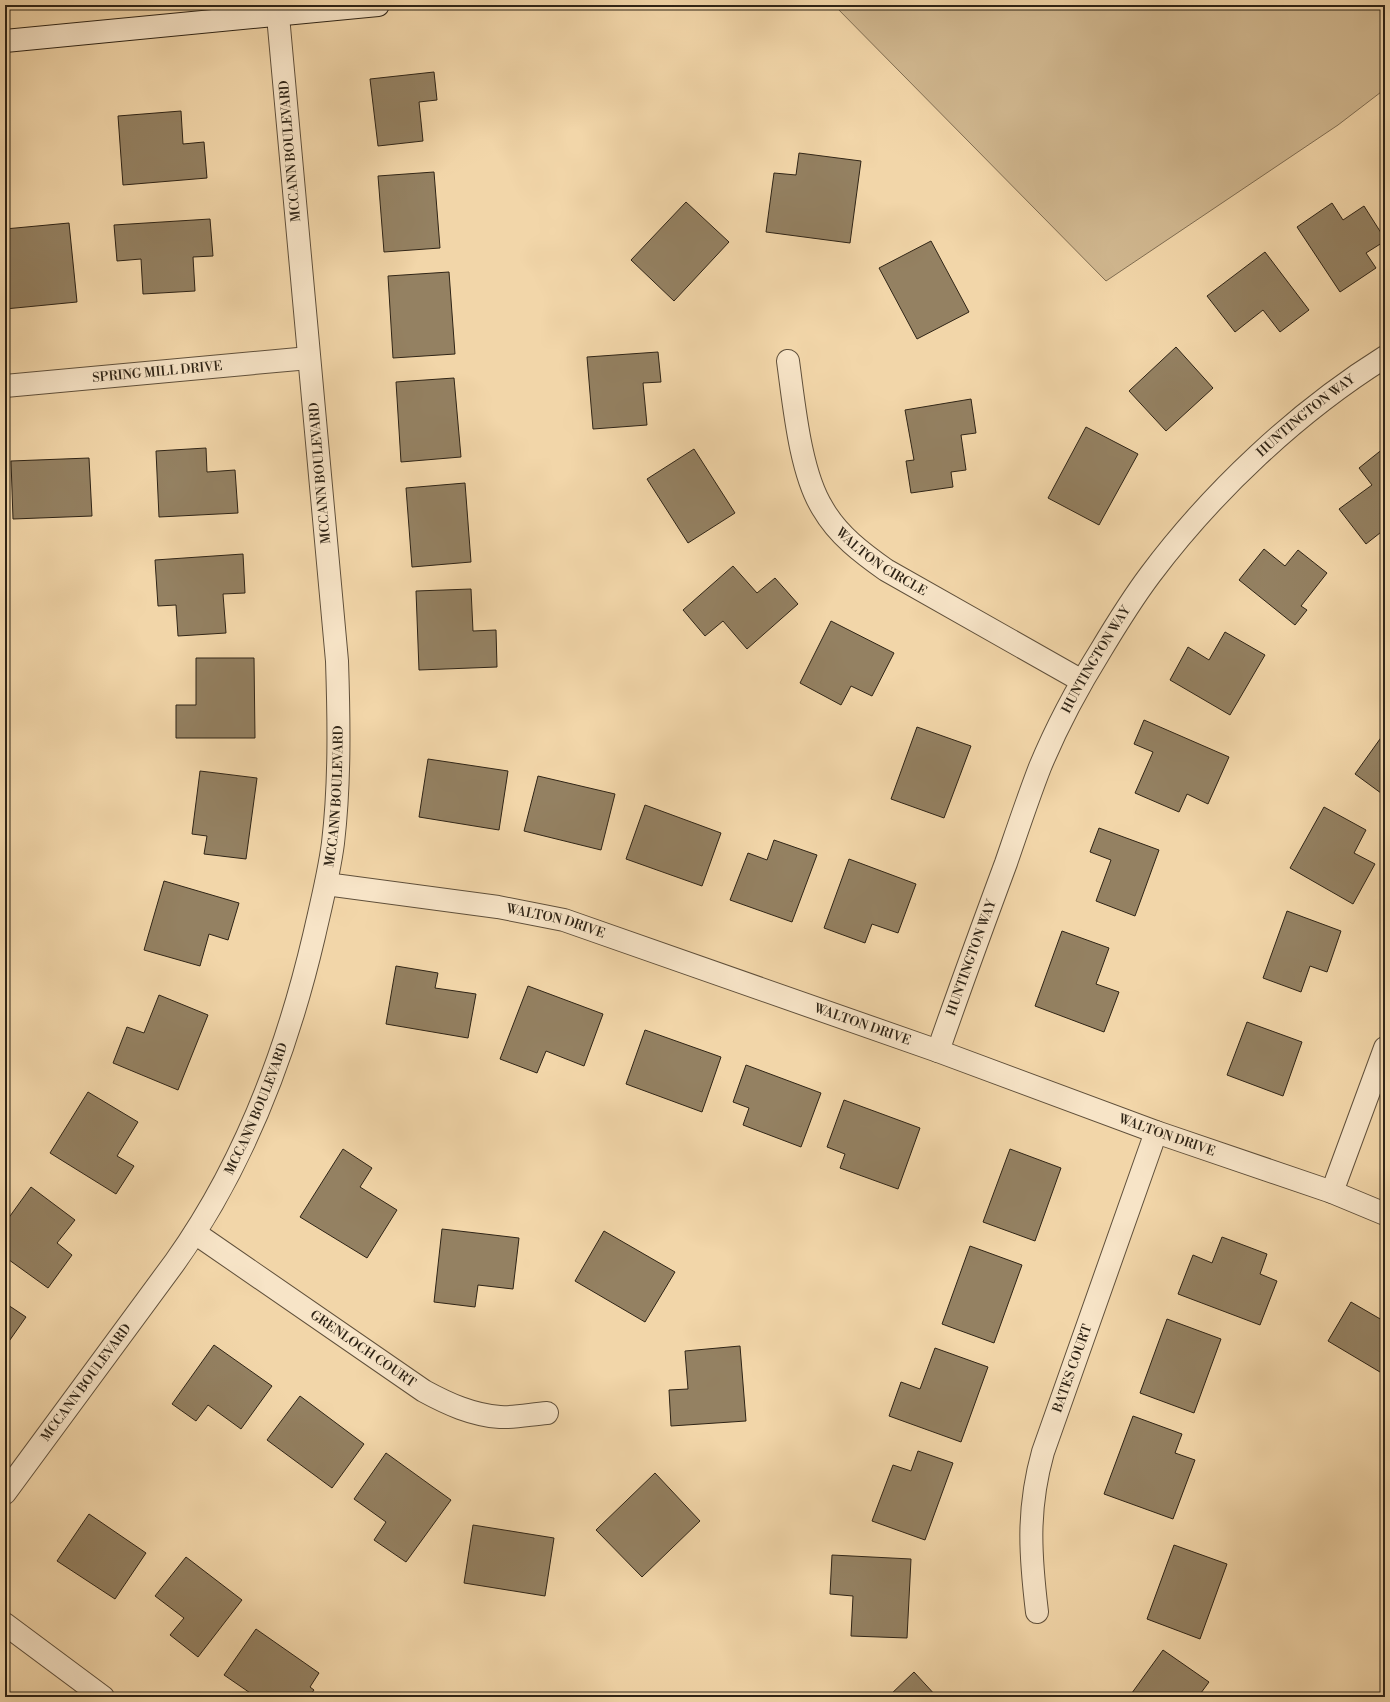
<svg xmlns="http://www.w3.org/2000/svg" width="1390" height="1702" font-family="'Libre Bodoni',serif">
<rect width="100%" height="100%" fill="#f2d6a9"/>
<filter id="stains"><feTurbulence type="fractalNoise" baseFrequency=".005" numOctaves="4"/><feColorMatrix values="0 0 0 0 .2 0 0 0 0 .09 0 0 0 0 .02 0 0 0 .5 -.17"/></filter>
<radialGradient id="worn" r=".72"><stop offset=".6" stop-color="#630" stop-opacity="0"/><stop offset="1" stop-color="#630" stop-opacity=".3"/></radialGradient>
<path fill="#d1b890" stroke="#806e53" d="M834,5H1385V89L1338,125L1106,281Z"/>
<g fill="#948162" stroke="#2f2416">
<path d="M434,72L437,100L419,102L423,141L378,146L370,79Z"/>
<path d="M181,111L183,144L204,142L207,178L123,185L118,116Z"/>
<path d="M799,153L861,161L850,243L766,232L774,173L796,175Z"/>
<path d="M434,172L440,248L384,252L378,176Z"/>
<path d="M686,202L729,242L674,301L631,260Z"/>
<path d="M1332,203L1343,220L1364,206L1385,239V241L1366,253L1376,268L1340,292L1297,227Z"/>
<path d="M210,219L213,256L193,257L195,291L143,294L141,259L117,261L114,225Z"/>
<path d="M69,223L77,302L5,309V229Z"/>
<path d="M931,241L969,312L917,339L879,268Z"/>
<path d="M1265,252L1309,310L1280,332L1263,310L1235,332L1207,296Z"/>
<path d="M449,272L455,354L393,358L388,276Z"/>
<path d="M1176,347L1213,388L1166,431L1129,391Z"/>
<path d="M658,352L661,382L643,383L647,425L593,429L587,357Z"/>
<path d="M454,378L461,457L401,462L396,382Z"/>
<path d="M971,399L976,433L961,435L966,470L951,472L953,487L911,493L906,461L914,460L905,410Z"/>
<path d="M1086,427L1138,454L1099,525L1048,498Z"/>
<path d="M206,448L207,472L235,470L238,513L159,517L156,451Z"/>
<path d="M1384,448L1385,529L1366,544L1339,509L1372,485L1359,468Z"/>
<path d="M694,449L735,513L688,543L647,479Z"/>
<path d="M89,458L92,516L13,519L11,461Z"/>
<path d="M465,483L471,562L412,567L406,488Z"/>
<path d="M1264,549L1285,566L1298,550L1327,573L1301,606L1307,610L1295,625L1239,580Z"/>
<path d="M243,554L245,593L223,594L226,633L178,636L176,605L158,606L155,560Z"/>
<path d="M733,566L757,593L775,578L798,604L747,649L723,621L705,636L683,610Z"/>
<path d="M471,589L473,631L496,630L497,667L419,670L416,591Z"/>
<path d="M831,621L894,653L872,696L851,686L841,705L800,683Z"/>
<path d="M1225,632L1265,655L1230,715L1170,680L1188,647L1209,660Z"/>
<path d="M196,658H254L255,738H176V705H196Z"/>
<path d="M1144,720L1229,757L1208,804L1187,794L1179,812L1135,793L1153,752L1134,744Z"/>
<path d="M917,727L971,746L944,818L891,799Z"/>
<path d="M1385,732V796L1355,774Z"/>
<path d="M428,759L508,771L499,830L419,817Z"/>
<path d="M200,771L257,778L246,859L204,854L207,836L192,834Z"/>
<path d="M538,776L615,794L601,850L524,831Z"/>
<path d="M645,805L721,833L702,886L626,859Z"/>
<path d="M1324,807L1366,830L1354,853L1375,864L1353,904L1290,868Z"/>
<path d="M1099,828L1159,850L1135,916L1096,901L1111,860L1090,852Z"/>
<path d="M774,840L817,855L792,922L730,900L748,853L767,860Z"/>
<path d="M849,859L916,884L898,933L872,924L865,943L824,928Z"/>
<path d="M164,881L239,903L228,940L209,934L200,966L144,950Z"/>
<path d="M1287,911L1341,931L1327,972L1310,966L1301,992L1263,978Z"/>
<path d="M1062,931L1109,948L1096,984L1119,992L1104,1032L1035,1006Z"/>
<path d="M396,966L438,973L435,988L476,994L468,1038L386,1024Z"/>
<path d="M528,986L603,1014L584,1066L546,1051L537,1073L500,1059Z"/>
<path d="M159,995L208,1015L178,1090L113,1063L127,1027L144,1033Z"/>
<path d="M1247,1022L1302,1042L1283,1096L1227,1075Z"/>
<path d="M645,1030L721,1057L702,1112L626,1084Z"/>
<path d="M746,1065L821,1093L801,1147L743,1125L749,1108L733,1102Z"/>
<path d="M88,1092L138,1122L117,1156L134,1166L116,1194L50,1153Z"/>
<path d="M844,1100L920,1128L898,1189L840,1168L845,1154L827,1147Z"/>
<path d="M343,1149L372,1168L360,1187L397,1210L367,1258L300,1217Z"/>
<path d="M1010,1149L1061,1168L1035,1241L983,1222Z"/>
<path d="M31,1187L75,1220L57,1243L72,1255L48,1288L5,1257V1223Z"/>
<path d="M442,1229L519,1238L513,1289L478,1285L475,1307L434,1302Z"/>
<path d="M604,1231L675,1272L645,1322L575,1281Z"/>
<path d="M1222,1237L1267,1254L1260,1274L1277,1281L1260,1325L1178,1294L1193,1255L1212,1263Z"/>
<path d="M970,1246L1022,1265L994,1343L942,1324Z"/>
<path d="M1351,1302L1382,1320L1385,1314V1375L1328,1341Z"/>
<path d="M5,1303L26,1317L5,1347Z"/>
<path d="M1167,1319L1221,1339L1194,1413L1140,1393Z"/>
<path d="M214,1345L272,1386L241,1429L208,1405L196,1421L172,1404Z"/>
<path d="M740,1346L746,1421L671,1426L669,1390L688,1389L685,1351Z"/>
<path d="M935,1348L988,1367L961,1442L889,1416L901,1382L920,1389Z"/>
<path d="M300,1396L364,1444L332,1488L267,1440Z"/>
<path d="M1133,1416L1182,1434L1175,1453L1195,1460L1173,1519L1104,1494Z"/>
<path d="M918,1451L953,1463L925,1540L872,1521L893,1465L911,1471Z"/>
<path d="M386,1453L451,1500L406,1562L374,1540L386,1522L354,1499Z"/>
<path d="M655,1473L700,1521L642,1577L596,1530Z"/>
<path d="M89,1514L146,1553L115,1599L57,1561Z"/>
<path d="M473,1525L554,1538L545,1596L464,1583Z"/>
<path d="M1174,1545L1227,1564L1200,1639L1147,1619Z"/>
<path d="M832,1555L911,1559L907,1638L851,1636L853,1596L830,1594Z"/>
<path d="M186,1557L242,1600L198,1657L170,1635L184,1618L155,1596Z"/>
<path d="M256,1629L319,1673L310,1687L314,1690L309,1697H256L224,1675Z"/>
<path d="M1163,1650L1209,1682L1198,1697H1129Z"/>
<path d="M914,1672L937,1697H888Z"/>
</g>
<g fill="none" stroke-linecap="round" stroke-linejoin="round">
<g stroke="#60503b" stroke-width="24">
<g id="street">
<path id="s1" d="M788,361C794,404 800,473 823,509C838,535 862,553 886,570L1082,681"/>
<path id="s2" d="M5,386L309,358"/>
<path id="s3" d="M326,884L498,907L564,920L938,1051L1156,1132L1332,1192L1385,1214"/>
<path id="s4" d="M938,1051C960,988 983,925 1006,863C1017,831 1028,798 1040,767C1057,726 1078,687 1101,650C1116,625 1132,599 1150,575C1212,492 1297,412 1385,357"/>
<path d="M1332,1192L1385,1048"/>
<path id="s5" d="M195,1233L424,1391C448,1404 472,1415 500,1417C515,1418 532,1414 547,1413"/>
<path id="s6" d="M5,1493L175,1262C244,1165 287,1051 314,936C321,905 329,874 333,843C340,783 339,721 337,661L277,5"/>
<path id="s7" d="M1037,1612C1030,1554 1027,1509 1043,1452L1156,1132"/>
<path d="M5,1624L103,1697"/>
</g>
</g>
<g stroke="#2f2416" stroke-width="24">
<path id="secondary" d="M5,41L378,5"/>
</g>
<use href="#street" stroke="#f7e4c7" stroke-width="22"/>
<use href="#secondary" stroke="#f7e4c7" stroke-width="22"/>
</g>
<g text-anchor="middle" dominant-baseline="central" stroke-width="3" stroke-linejoin="round" paint-order="stroke">
<g font-size="13" fill="#2f2416" stroke="#f7e4c7">
<text transform="translate(290 151) rotate(-95)">MCCANN BOULEVARD</text>
<text stroke="none"><textPath href="#s2" startOffset="153">SPRING MILL DRIVE</textPath></text>
<text stroke="none"><textPath href="#s4" startOffset="747">HUNTINGTON WAY</textPath></text>
<text transform="translate(320 473) rotate(-95)">MCCANN BOULEVARD</text>
<text stroke="none"><textPath href="#s1" startOffset="233">WALTON CIRCLE</textPath></text>
<text stroke="none"><textPath href="#s4" startOffset="423">HUNTINGTON WAY</textPath></text>
<text stroke="none"><textPath href="#s6" startOffset="785">MCCANN BOULEVARD</textPath></text>
<text stroke="none"><textPath href="#s3" startOffset="233">WALTON DRIVE</textPath></text>
<text stroke="none"><textPath href="#s4" startOffset="99">HUNTINGTON WAY</textPath></text>
<text stroke="none"><textPath href="#s3" startOffset="557">WALTON DRIVE</textPath></text>
<text stroke="none"><textPath href="#s6" startOffset="461">MCCANN BOULEVARD</textPath></text>
<text stroke="none"><textPath href="#s3" startOffset="881">WALTON DRIVE</textPath></text>
<text stroke="none"><textPath href="#s5" startOffset="204">GRENLOCH COURT</textPath></text>
<text stroke="none"><textPath href="#s7" startOffset="250">BATES COURT</textPath></text>
<text stroke="none"><textPath href="#s6" startOffset="137">MCCANN BOULEVARD</textPath></text>
</g>
</g>
<rect width="1390" height="1702" fill="none" stroke="#f2d6a9" stroke-width="20"/>
<rect x="6" y="6" width="1378" height="1690" fill="none" stroke="#2f2416" stroke-width="2"/>
<rect x="10" y="10" width="1370" height="1682" fill="none" stroke="#2f2416"/>
<rect width="100%" height="100%" filter="url(#stains)"/>
<rect width="100%" height="100%" fill="url(#worn)"/>
</svg>
